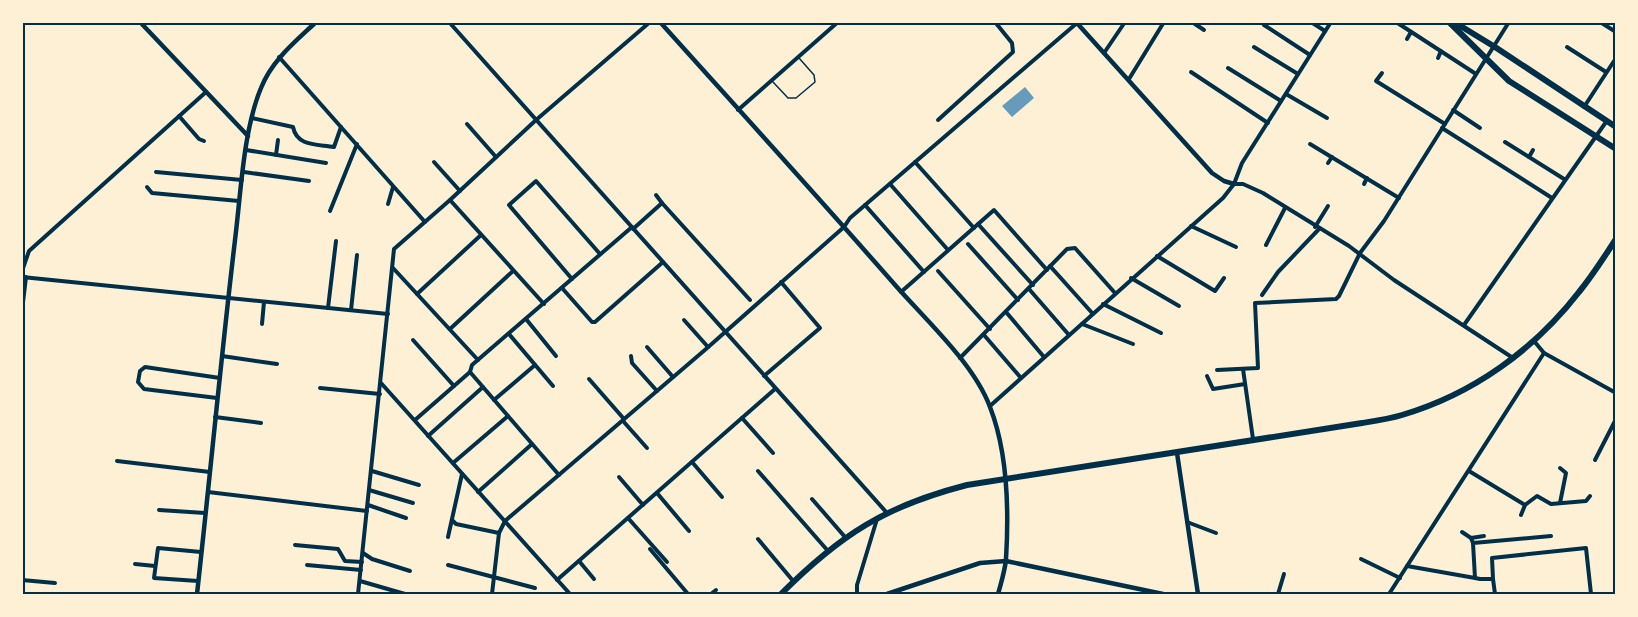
<svg xmlns="http://www.w3.org/2000/svg" width="1638" height="617" font-family="Karla,sans-serif">
<rect width="100%" height="100%" fill="#fdf0d5"/>
<path fill="#669bbc" d="M1025,87L1034,98L1012,117L1002,106Z"/>
<g fill="none" stroke-linecap="round" stroke-linejoin="round">
<path stroke="#003049" stroke-width="1.5" d="M773,82L788,98H796L815,82L814,75L799,58"/>
<g stroke="#003049" stroke-width="4">
<path d="M449,22L887,513"/>
<path d="M1192,22L1204,30"/>
<path d="M1237,22L1239,23"/>
<path d="M1311,22L1325,31"/>
<path d="M1396,22L1476,74"/>
<path d="M1600,22L1616,32"/>
<path d="M1264,25L1310,55"/>
<path d="M1407,39L1411,32"/>
<path d="M1254,47L1298,74"/>
<path d="M1567,47L1606,72"/>
<path d="M1104,53L1125,22"/>
<path d="M279,57L425,222"/>
<path d="M1438,58L1441,51"/>
<path d="M1228,68L1281,101"/>
<path d="M1191,72L1268,123"/>
<path d="M1382,73L1376,81L1445,124"/>
<path d="M1129,79L1164,22"/>
<path d="M1286,94L1327,118"/>
<path d="M1584,107L1616,58"/>
<path d="M738,110L838,22"/>
<path d="M1453,110L1480,128"/>
<path d="M179,116L199,139L204,141"/>
<path d="M252,118L293,127C297,147 318,144 334,147L341,127"/>
<path d="M938,120L1013,52L1012,43L995,22"/>
<path d="M467,124L496,157"/>
<path d="M1442,128L1552,198"/>
<path d="M1505,142L1564,179"/>
<path d="M1310,144L1399,198"/>
<path d="M246,150L326,163"/>
<path d="M276,155L278,140"/>
<path d="M1529,157L1533,150"/>
<path d="M434,162L460,191"/>
<path d="M915,162L974,228"/>
<path d="M1328,163L1332,157"/>
<path d="M156,172L242,180"/>
<path d="M244,172L309,181"/>
<path d="M890,184L948,250"/>
<path d="M1234,184H1243L1263,193L1349,246L1394,280L1513,358"/>
<path d="M1364,184L1367,178"/>
<path d="M147,187L152,193L239,201"/>
<path d="M656,195L662,203"/>
<path d="M450,200L544,304"/>
<path d="M388,204L393,187"/>
<path d="M865,205L924,272"/>
<path d="M330,211L357,144"/>
<path d="M978,224L1033,285"/>
<path d="M1191,226L1236,247"/>
<path d="M1315,227L1328,206"/>
<path d="M633,229L662,203L750,300"/>
<path d="M968,244L1018,300"/>
<path d="M1266,245L1285,208"/>
<path d="M1157,256L1215,291L1224,278"/>
<path d="M1050,266L1093,314"/>
<path d="M393,268L478,360"/>
<path d="M22,271L29,251L206,92"/>
<path d="M938,271L990,329"/>
<path d="M22,277L388,314"/>
<path d="M1131,278L1179,306"/>
<path d="M572,279L509,205L536,181L600,254"/>
<path d="M562,288L592,322H595L663,262"/>
<path d="M1029,289L1069,335"/>
<path d="M901,292L994,210L1047,270"/>
<path d="M417,294L481,235"/>
<path d="M1262,295L1278,272L1319,229"/>
<path d="M1103,304L1161,333"/>
<path d="M328,308L336,241"/>
<path d="M351,310L357,255"/>
<path d="M22,311L26,277"/>
<path d="M1006,312L1044,357"/>
<path d="M526,319L556,356"/>
<path d="M684,320L708,347"/>
<path d="M262,324L264,302"/>
<path d="M1082,324L1133,344"/>
<path d="M1464,325L1606,122"/>
<path d="M450,329L513,271"/>
<path d="M509,334L553,386"/>
<path d="M984,335L1021,378"/>
<path d="M413,340L454,386"/>
<path d="M1534,341L1544,353L1616,393"/>
<path d="M647,347L673,377"/>
<path d="M222,356L277,364"/>
<path d="M631,356L632,363L657,391"/>
<path d="M960,358L1067,249L1075,248L1115,293"/>
<path d="M1243,369L1253,439"/>
<path d="M1217,370L1258,368L1255,303L1336,299L1339,296L1360,253L1384,221L1509,22"/>
<path d="M764,376L820,328L781,282"/>
<path d="M1207,376L1213,389L1245,384"/>
<path d="M589,379L624,419"/>
<path d="M381,383L570,594"/>
<path d="M320,388L380,394"/>
<path d="M217,398L144,389L138,382L140,371L145,367L220,378"/>
<path d="M494,400L535,365"/>
<path d="M990,406L1223,198L1234,184L1242,163L1331,22"/>
<path d="M215,417L261,423"/>
<path d="M742,418L773,453"/>
<path d="M415,420L470,372"/>
<path d="M623,421L647,448"/>
<path d="M428,436L483,387"/>
<path d="M1595,460L1616,419"/>
<path d="M117,461L210,472"/>
<path d="M692,462L722,497"/>
<path d="M453,463L508,416"/>
<path d="M1560,468L1566,473L1560,503"/>
<path d="M372,471L419,485"/>
<path d="M758,471L828,551"/>
<path d="M1469,471L1525,505L1521,515"/>
<path d="M559,475L470,372L472,365L632,227"/>
<path d="M619,477L643,505"/>
<path d="M369,490L413,503"/>
<path d="M208,492L367,511"/>
<path d="M478,492L532,444"/>
<path d="M657,493L689,531"/>
<path d="M812,499L845,537"/>
<path d="M368,505L406,518"/>
<path d="M1525,505L1537,496L1551,504L1586,501L1590,496"/>
<path d="M159,510L205,513"/>
<path d="M628,518L667,562"/>
<path d="M452,520L456,524L499,533"/>
<path d="M1187,522L1216,533"/>
<path d="M1462,532L1471,538L1473,543"/>
<path d="M448,537L462,474"/>
<path d="M1471,538L1484,536"/>
<path d="M758,539L794,582"/>
<path d="M295,545L338,549L345,561L362,562"/>
<path d="M650,549L688,594"/>
<path d="M363,553L372,559L410,571"/>
<path d="M1361,559L1400,578"/>
<path d="M579,561L594,579"/>
<path d="M135,564L155,566"/>
<path d="M307,565L361,570"/>
<path d="M448,565L535,588"/>
<path d="M1407,566L1475,578L1473,543L1551,536"/>
<path d="M1475,578L1480,579H1493L1495,594"/>
<path d="M1493,579L1492,558L1586,548L1591,594"/>
<path d="M22,580L55,583"/>
<path d="M557,580L775,389"/>
<path d="M198,581L154,578L158,548L201,552"/>
<path d="M360,581L405,594"/>
<path d="M358,594L394,249L450,200L536,120L650,22"/>
<path d="M492,594L499,533L505,521L706,349L844,227L850,218L1077,23"/>
<path d="M711,594L716,590"/>
<path d="M857,594V585L877,519"/>
<path d="M1278,594L1284,574"/>
<path d="M1389,594L1544,353"/>
</g>
<g stroke="#003049" stroke-width="4.5">
<path d="M140,22L248,136"/>
<path d="M660,22C739,110 818,197 896,286C926,320 974,364 990,407C1008,453 1009,510 1006,559C1005,571 1001,583 998,594"/>
<path d="M1076,22L1212,173L1224,181L1234,184"/>
<path d="M1177,453L1198,594"/>
<path d="M197,594C210,477 221,358 235,240C241,193 243,131 261,88C272,60 295,42 316,22"/>
<path d="M887,594L980,563L1006,561L1163,594"/>
</g>
<g stroke="#003049" stroke-width="6">
<path d="M1449,22L1509,81L1616,149"/>
<path d="M1454,22L1495,47L1616,127"/>
</g>
<path stroke="#003049" stroke-width="6" d="M781,594C840,535 885,506 967,485L1362,423C1375,421 1389,419 1402,415C1473,394 1534,350 1579,292C1593,275 1604,257 1616,239"/>
</g>
<rect width="1638" height="617" fill="none" stroke="#fdf0d5" stroke-width="48"/>
<rect x="24" y="24" width="1590" height="569" fill="none" stroke="#003049" stroke-width="2"/>
</svg>
